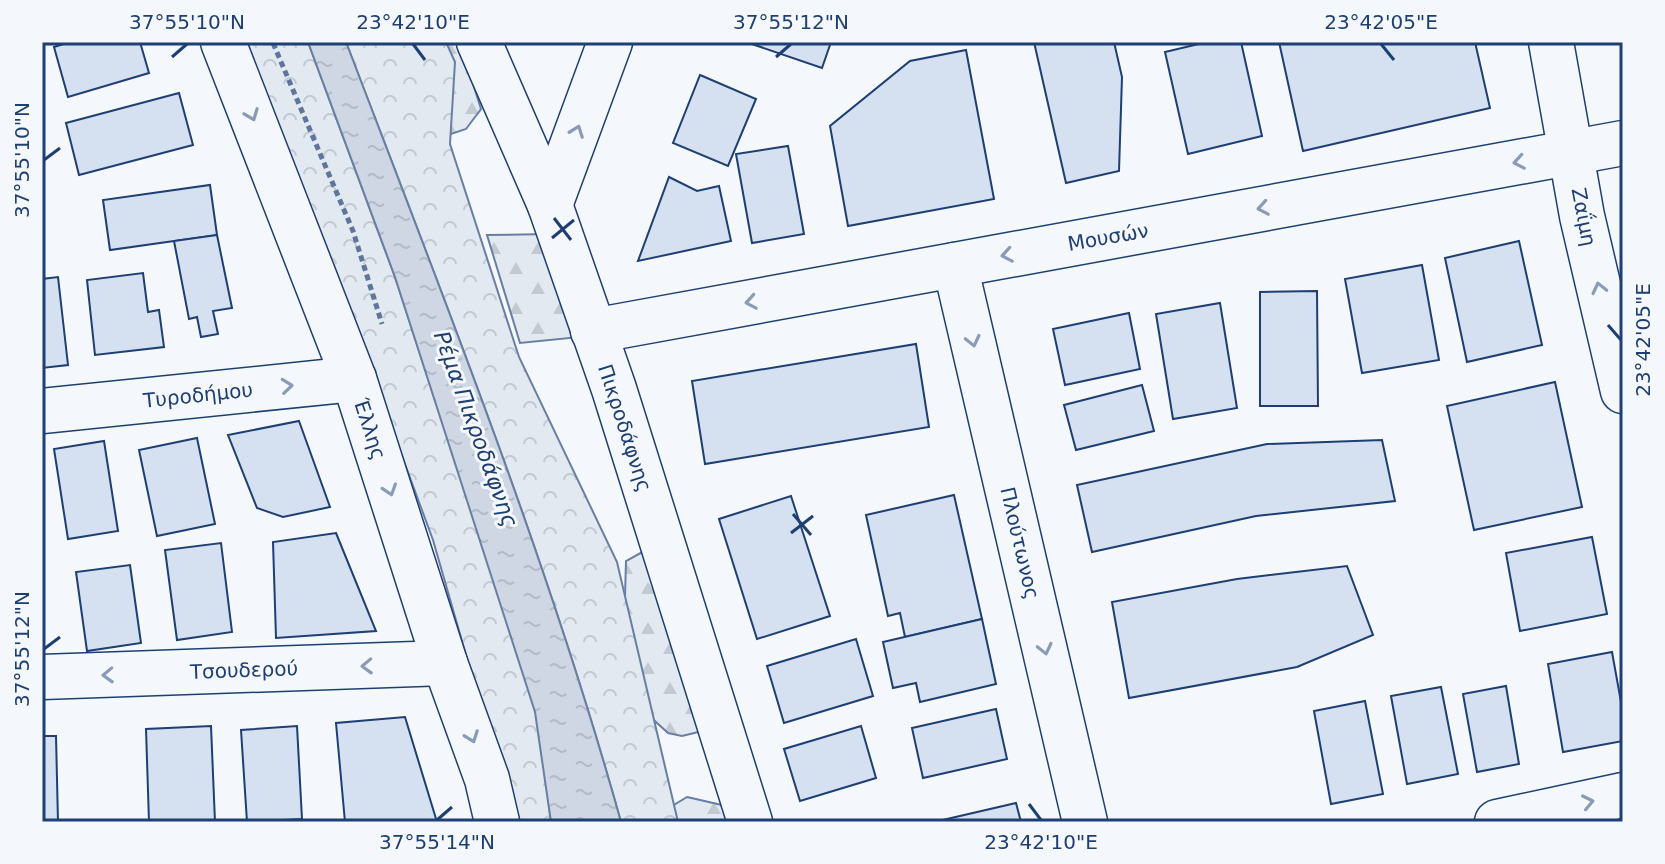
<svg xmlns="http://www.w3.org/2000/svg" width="1665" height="864" font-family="'DejaVu Sans',sans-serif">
<defs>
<pattern id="forest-firs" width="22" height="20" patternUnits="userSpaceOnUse" patternTransform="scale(2)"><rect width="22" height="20" fill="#e3e9f0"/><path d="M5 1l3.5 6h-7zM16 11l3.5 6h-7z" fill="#c2c9d1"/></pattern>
<pattern id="park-crowns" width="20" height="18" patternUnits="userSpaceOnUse" patternTransform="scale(2)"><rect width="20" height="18" fill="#e3e9f0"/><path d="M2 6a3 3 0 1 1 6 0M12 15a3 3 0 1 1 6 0" fill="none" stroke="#c2c9d1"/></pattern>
<pattern id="water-ripples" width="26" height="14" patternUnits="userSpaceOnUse" patternTransform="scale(2)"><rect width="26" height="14" fill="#cfd7e4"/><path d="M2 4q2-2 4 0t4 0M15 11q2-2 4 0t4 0" fill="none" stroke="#b1bac7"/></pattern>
</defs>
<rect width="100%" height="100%" fill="#f4f7fb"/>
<g fill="url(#forest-firs)" stroke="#687fa3" stroke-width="2">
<path d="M354,42H460L481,109L466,129L415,146Z"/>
<path d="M549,234L580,337L520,343L487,235Z"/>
<path d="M646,550L711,729L682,736L668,733L645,712L624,632L626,561Z"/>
<path d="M687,797L726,806L740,822H646Z"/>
</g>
<g fill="url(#park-crowns)" stroke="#687fa3" stroke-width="2">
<path d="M239,42H308L395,277L538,717L551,822H514L433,540L324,245Z"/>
<path d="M346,42H446L455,62L450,144L519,357L617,562L678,822H621C547,557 444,299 346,42Z"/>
</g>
<path fill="url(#water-ripples)" stroke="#687fa3" stroke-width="2" d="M308,42H346C444,299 547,557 621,822H551L535,712L395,277Z"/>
<g fill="#d5e0f0" stroke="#1d3f73" stroke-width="2">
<path d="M70,42H140L149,73L68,97L54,47Z"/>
<path d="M746,42H831L822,68Z"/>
<path d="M1034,42H1114L1122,77L1119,171L1066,183Z"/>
<path d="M1207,42H1241L1262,136L1188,154L1165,52Z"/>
<path d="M1279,42H1475L1490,108L1303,151Z"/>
<path d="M966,50L994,199L848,226L830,126L910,61Z"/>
<path d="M700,75L756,99L728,166L673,143Z"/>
<path d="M179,93L193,145L79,175L66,123Z"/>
<path d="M788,146L804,234L752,243L736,154Z"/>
<path d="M669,177L697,191L719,186L731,241L638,261Z"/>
<path d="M210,185L217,235L110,250L103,200Z"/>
<path d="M217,235L232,308L213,311L218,334L201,337L197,317L189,319L174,241Z"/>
<path d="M1519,241L1542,345L1467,362L1445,258Z"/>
<path d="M1422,265L1439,360L1362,373L1345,279Z"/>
<path d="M143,273L148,312L159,310L164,347L95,355L87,280Z"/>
<path d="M58,277L68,365L42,368V279Z"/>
<path d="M1317,291L1318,406H1260V292Z"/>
<path d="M1220,303L1237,408L1173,419L1156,314Z"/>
<path d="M1129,313L1140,369L1065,385L1053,329Z"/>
<path d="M916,344L929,427L705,464L692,381Z"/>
<path d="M1555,382L1582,507L1474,530L1447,406Z"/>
<path d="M1142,385L1154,431L1076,450L1064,405Z"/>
<path d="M299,421L330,507L283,517L257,508L228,435Z"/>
<path d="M197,438L215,524L157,536L139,450Z"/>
<path d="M1382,440L1395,501L1256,516L1092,552L1077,485L1267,444Z"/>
<path d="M104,441L118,531L68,539L54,449Z"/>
<path d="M954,495L982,619L905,637L900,613L888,616L866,515Z"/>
<path d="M791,496L830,616L757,639L719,519Z"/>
<path d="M336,533L376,631L276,638L273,542Z"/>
<path d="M1592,537L1607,614L1520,631L1506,553Z"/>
<path d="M221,543L232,632L177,640L165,550Z"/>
<path d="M130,565L141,643L87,651L76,572Z"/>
<path d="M1347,566L1373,635L1297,667L1129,698L1112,602L1237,579Z"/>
<path d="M982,619L996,684L920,702L916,683L893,688L883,642Z"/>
<path d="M856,639L873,696L784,723L767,666Z"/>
<path d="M1612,652L1623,713V741L1563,752L1548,664Z"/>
<path d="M1506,686L1519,764L1477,772L1463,694Z"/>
<path d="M1441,687L1458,774L1407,784L1391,696Z"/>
<path d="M1365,701L1383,794L1331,804L1314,711Z"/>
<path d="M996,709L1007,759L923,778L912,728Z"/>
<path d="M405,717L437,822H345L336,723Z"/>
<path d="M211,726L215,822H149L146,729Z"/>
<path d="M297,726L302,819L247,822L241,730Z"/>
<path d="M861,726L876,778L800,801L784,749Z"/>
<path d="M42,736H56L58,822H42Z"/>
<path d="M1016,803L1021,822H934Z"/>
</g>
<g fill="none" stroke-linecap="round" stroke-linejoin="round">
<g stroke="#1d3f73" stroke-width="47">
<g id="minor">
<path d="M223,42L354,379L445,663L487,779L497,822"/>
<path d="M479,42L550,205L614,389L750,822"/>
<path d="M1551,42L1582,216L1623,391"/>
<path d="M550,205L610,42"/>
<path d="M955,265L1085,822"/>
<path d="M593,331L1623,143"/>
<path d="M42,411L354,379"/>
<path d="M42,677L445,663"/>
<path d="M1497,822L1623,795"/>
</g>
</g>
<path stroke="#5e769c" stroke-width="5" stroke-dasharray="6 4" stroke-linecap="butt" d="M273,43L353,231L382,324"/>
<use href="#minor" stroke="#f4f7fb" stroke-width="44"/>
</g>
<defs><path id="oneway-chevron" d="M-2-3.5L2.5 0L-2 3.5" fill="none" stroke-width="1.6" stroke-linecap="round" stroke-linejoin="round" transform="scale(2)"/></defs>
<g stroke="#889bb7">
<use href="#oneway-chevron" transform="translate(252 115) rotate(69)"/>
<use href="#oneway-chevron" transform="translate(577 131) rotate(-70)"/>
<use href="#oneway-chevron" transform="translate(1519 162) rotate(170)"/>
<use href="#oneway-chevron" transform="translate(1263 208) rotate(170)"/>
<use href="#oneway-chevron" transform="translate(1007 255) rotate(170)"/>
<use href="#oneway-chevron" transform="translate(1599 288) rotate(-103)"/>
<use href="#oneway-chevron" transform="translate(751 302) rotate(170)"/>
<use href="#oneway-chevron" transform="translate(973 341) rotate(77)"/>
<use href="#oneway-chevron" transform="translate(287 386) rotate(-6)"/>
<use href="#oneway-chevron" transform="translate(390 490) rotate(72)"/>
<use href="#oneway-chevron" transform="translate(1045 649) rotate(77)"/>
<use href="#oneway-chevron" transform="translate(367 666) rotate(178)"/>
<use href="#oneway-chevron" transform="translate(108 675) rotate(178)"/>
<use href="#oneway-chevron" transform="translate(472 737) rotate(70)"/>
<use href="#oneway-chevron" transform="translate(1588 802) rotate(-12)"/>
</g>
<path fill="none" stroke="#1d3f73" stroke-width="3" d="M413,44L425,60M1381,44L1394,60M172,57L187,44M776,57L791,44M44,160L60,148M554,218L571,240M552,238L574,220M1608,325L1621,340M793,514L811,535M791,533L813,516M44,649L60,637M1029,804L1041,820M437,820L452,807"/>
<g text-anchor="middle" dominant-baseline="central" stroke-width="6" stroke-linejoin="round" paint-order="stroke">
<g font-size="20" fill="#1d3f73" stroke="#f4f7fb">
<text transform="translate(1584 217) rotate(79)">Ζαΐμη</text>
<text transform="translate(1108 237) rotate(-10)">Μουσών</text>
<text transform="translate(198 395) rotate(-6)">Τυροδήμου</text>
<text transform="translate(625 428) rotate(72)">Πικροδάφνης</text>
<text transform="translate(370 429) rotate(72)">Έλλης</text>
<text transform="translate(1020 543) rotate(77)">Πλούτωνος</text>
<text transform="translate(244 670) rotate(-2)">Τσουδερού</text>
</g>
<g font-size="22" font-style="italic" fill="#1d3f73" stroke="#f4f7fb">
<text transform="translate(476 429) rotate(70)">Ρέμα Πικροδάφνης</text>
</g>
</g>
<rect width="1665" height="864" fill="none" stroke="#f4f7fb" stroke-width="88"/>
<rect x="44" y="44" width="1577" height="776" fill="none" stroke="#1d3f73" stroke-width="3"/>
<g font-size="20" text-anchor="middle" fill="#1d3f73">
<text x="187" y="29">37°55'10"N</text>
<text x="413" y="29">23°42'10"E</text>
<text x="791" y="29">37°55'12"N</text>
<text x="1381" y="29">23°42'05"E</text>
<text transform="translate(22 160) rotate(-90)" y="7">37°55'10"N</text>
<text transform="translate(1643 340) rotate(-90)" y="7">23°42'05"E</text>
<text transform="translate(22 649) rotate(-90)" y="7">37°55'12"N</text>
<text x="437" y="849">37°55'14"N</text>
<text x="1041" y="849">23°42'10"E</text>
</g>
</svg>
